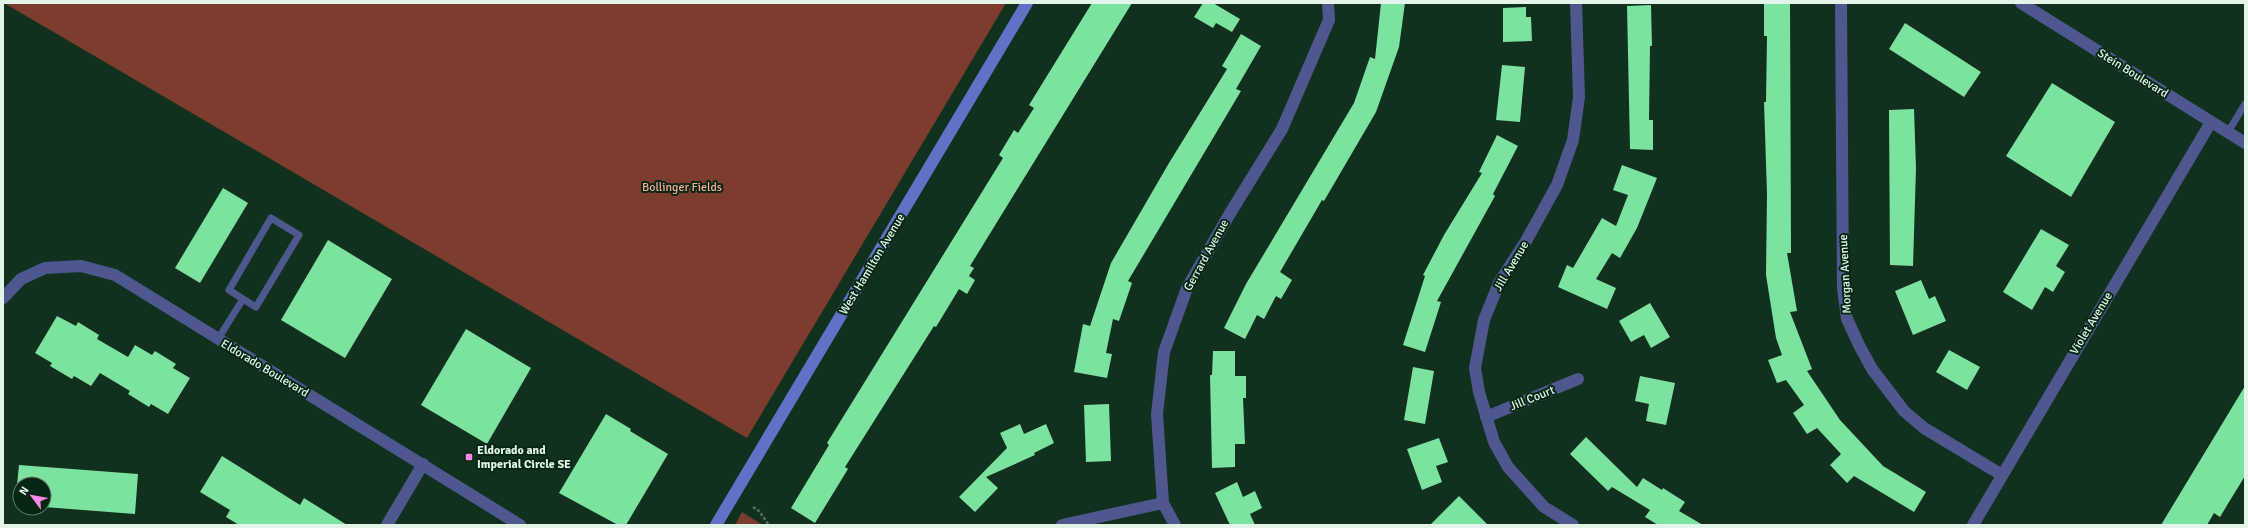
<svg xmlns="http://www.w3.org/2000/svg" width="2248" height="528" font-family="Signika,sans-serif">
  <rect width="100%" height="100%" fill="#11311e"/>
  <g fill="#7c3d2f">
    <polygon points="4,3 1006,3 747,438"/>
    <polygon points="742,512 763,525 735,525"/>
  </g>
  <g fill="#7ce2a0">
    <polygon points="1092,3 1132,3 970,266 974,268 969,276 975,280 967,294 959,289 936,327 934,326 845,467 848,469 815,523 791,508 829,445 827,443 1003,158 999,155 1014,130 1018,133 1034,108 1029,105"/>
    <polygon points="1203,3 1213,3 1240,19 1232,32 1216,23 1213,28 1194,17"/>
    <polygon points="1381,3 1405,3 1399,47 1376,112 1324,201 1322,200 1280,272 1292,280 1281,299 1276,296 1264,319 1257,315 1245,339 1224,328 1246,284 1354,103 1370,57 1375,59"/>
    <polygon points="1764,3 1790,3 1791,253 1787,253 1797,311 1790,312 1812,369 1807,371 1840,420 1883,466 1926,492 1914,512 1854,476 1847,483 1830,465 1841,454 1817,428 1807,434 1793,413 1804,405 1786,380 1777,383 1768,360 1782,355 1776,338 1766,275 1767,194 1764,102 1766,102 1767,36 1764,36"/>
    <polygon points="1651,5 1652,46 1650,46 1649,120 1653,120 1653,150 1630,149 1627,6"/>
    <polygon points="1526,7 1526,17 1531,17 1532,41 1503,42 1503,8"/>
    <polygon points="1905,23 1981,72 1964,97 1889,49"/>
    <polygon points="1241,34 1261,46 1236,89 1241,91 1128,281 1132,283 1119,321 1113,319 1106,353 1112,354 1107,378 1074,372 1083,324 1090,326 1111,263 1169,163 1227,69 1222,66"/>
    <polygon points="1502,65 1525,67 1520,122 1496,120"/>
    <polygon points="2052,83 2115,122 2071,197 2006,156"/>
    <polygon points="1914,109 1916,168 1913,266 1890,265 1889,110"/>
    <polygon points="1497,135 1518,146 1493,194 1495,196 1437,301 1441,302 1425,352 1403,345 1425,276 1423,275 1444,235 1482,173 1479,172"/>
    <polygon points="1622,165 1657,178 1637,228 1620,258 1612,253 1596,279 1616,288 1607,309 1558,287 1567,265 1573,268 1602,218 1616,226 1628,195 1613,190"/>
    <polygon points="223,188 248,203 200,283 175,268"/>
    <polygon points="2041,229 2069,245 2056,266 2065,272 2053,292 2045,287 2032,310 2003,292"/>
    <polygon points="328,240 392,279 345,358 281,320"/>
    <polygon points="1921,280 1929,299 1935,296 1946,321 1913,335 1895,291"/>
    <polygon points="1650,303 1670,337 1651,348 1644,335 1631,342 1619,321"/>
    <polygon points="57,316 76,326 78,322 99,335 97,339 128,357 135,345 152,355 155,351 176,364 173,368 190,378 168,414 151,404 149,407 128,394 130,391 100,373 91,386 74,376 72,379 50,366 52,363 35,353"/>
    <polygon points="466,329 531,368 487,444 421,405"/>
    <polygon points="1949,350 1980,367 1967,390 1936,372"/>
    <polygon points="1213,351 1235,351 1235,376 1246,376 1246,398 1243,398 1245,444 1235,444 1235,467 1212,468 1210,375 1212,375"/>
    <polygon points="1413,367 1434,371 1425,424 1404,420"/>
    <polygon points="1640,376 1675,383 1666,425 1646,421 1649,404 1635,401"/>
    <polygon points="2245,386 2245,476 2229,502 2220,517 2214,513 2207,525 2161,525"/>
    <polygon points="1109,404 1111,461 1086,462 1084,405"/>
    <polygon points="606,414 631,429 630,431 668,454 626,525 618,525 559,493"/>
    <polygon points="1020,424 1024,434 1046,424 1054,443 1034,453 1035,455 986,477 998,488 975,512 959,497 1007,448 1000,433"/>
    <polygon points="1586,437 1637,487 1643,478 1662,490 1663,488 1685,502 1679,511 1703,525 1658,525 1645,517 1650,510 1612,487 1608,491 1570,454"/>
    <polygon points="1439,438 1448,462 1436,466 1442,482 1422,490 1407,449"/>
    <polygon points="222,456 300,505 304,498 347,525 239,525 226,517 230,510 200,492"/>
    <polygon points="19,465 138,474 135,514 44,507 44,484 20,484 20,505 15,505"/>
    <polygon points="1237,482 1243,497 1255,491 1262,508 1250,514 1255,525 1230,525 1215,493"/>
    <polygon points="1459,496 1488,525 1430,525"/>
  </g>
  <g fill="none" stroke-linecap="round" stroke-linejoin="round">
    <polyline stroke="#536f5e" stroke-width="2.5" stroke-dasharray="3 2" stroke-linecap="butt" points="753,507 759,511 769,525"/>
    <g stroke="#4e588e" stroke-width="7">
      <polyline points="2228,132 2245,104"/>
      <polyline points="218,339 243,299 256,307 299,235 271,218 229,290 243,299"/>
    </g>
    <g stroke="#4e588e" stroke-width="12">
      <polyline points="1841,3 1843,288 1847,319 1859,345 1872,369 1904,411 1924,428 2002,475"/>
      <polyline points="2021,3 2245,143"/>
      <polyline points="3,298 21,279 45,268 81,266 115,275 520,525"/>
      <polyline points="1486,417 1578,379"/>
      <polyline points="387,525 423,464"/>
      <polyline points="1062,525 1163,503"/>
      <polyline points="1175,525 1163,503 1157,414 1164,352 1187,288 1229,215 1282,129 1329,20 1328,3"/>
      <polyline points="1573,525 1544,507 1508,467 1494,442 1479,392 1475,368 1484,320 1499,283 1526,241 1557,185 1573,140 1579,97 1576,3"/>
      <polyline points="1973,525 2211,122"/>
    </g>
    <polyline stroke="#6271c6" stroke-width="12" points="716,525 1027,3"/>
  </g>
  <rect fill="#fb87e6" stroke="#062714" stroke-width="1.5" x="465" y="453" width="8" height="8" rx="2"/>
  <g text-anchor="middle" stroke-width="4" stroke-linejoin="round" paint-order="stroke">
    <g font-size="12" fill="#e3f5e8" stroke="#062714">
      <text transform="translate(2133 73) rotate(32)" y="4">Stein Boulevard</text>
      <text transform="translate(1206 255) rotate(-61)" y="4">Gerrard Avenue</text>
      <text transform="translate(872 264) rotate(-59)" y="4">West Hamilton Avenue</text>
      <text transform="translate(1511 266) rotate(-59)" y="4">Jill Avenue</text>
      <text transform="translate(1845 274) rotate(-93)" y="4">Morgan Avenue</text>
      <text transform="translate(2091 323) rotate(-59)" y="4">Violet Avenue</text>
      <text transform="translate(265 368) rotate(31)" y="4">Eldorado Boulevard</text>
      <text transform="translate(1532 398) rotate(-22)" y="4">Jill Court</text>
    </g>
    <g font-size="12" fill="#faab98" stroke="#062714">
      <text x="682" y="191">Bollinger Fields</text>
    </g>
    <g font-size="12" font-weight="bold" fill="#e3f5e8" stroke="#062714" text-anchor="start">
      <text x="477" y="454">Eldorado and<tspan x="477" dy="14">Imperial Circle SE</tspan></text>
    </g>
  </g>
  <rect width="2248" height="528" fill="none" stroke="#e3f5e8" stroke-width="8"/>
  <g transform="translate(32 496) rotate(302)"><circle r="19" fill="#062714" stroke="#5e7969"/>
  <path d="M0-3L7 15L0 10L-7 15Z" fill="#fb87e6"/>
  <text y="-6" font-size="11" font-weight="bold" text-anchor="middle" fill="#e3f5e8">N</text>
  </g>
</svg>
